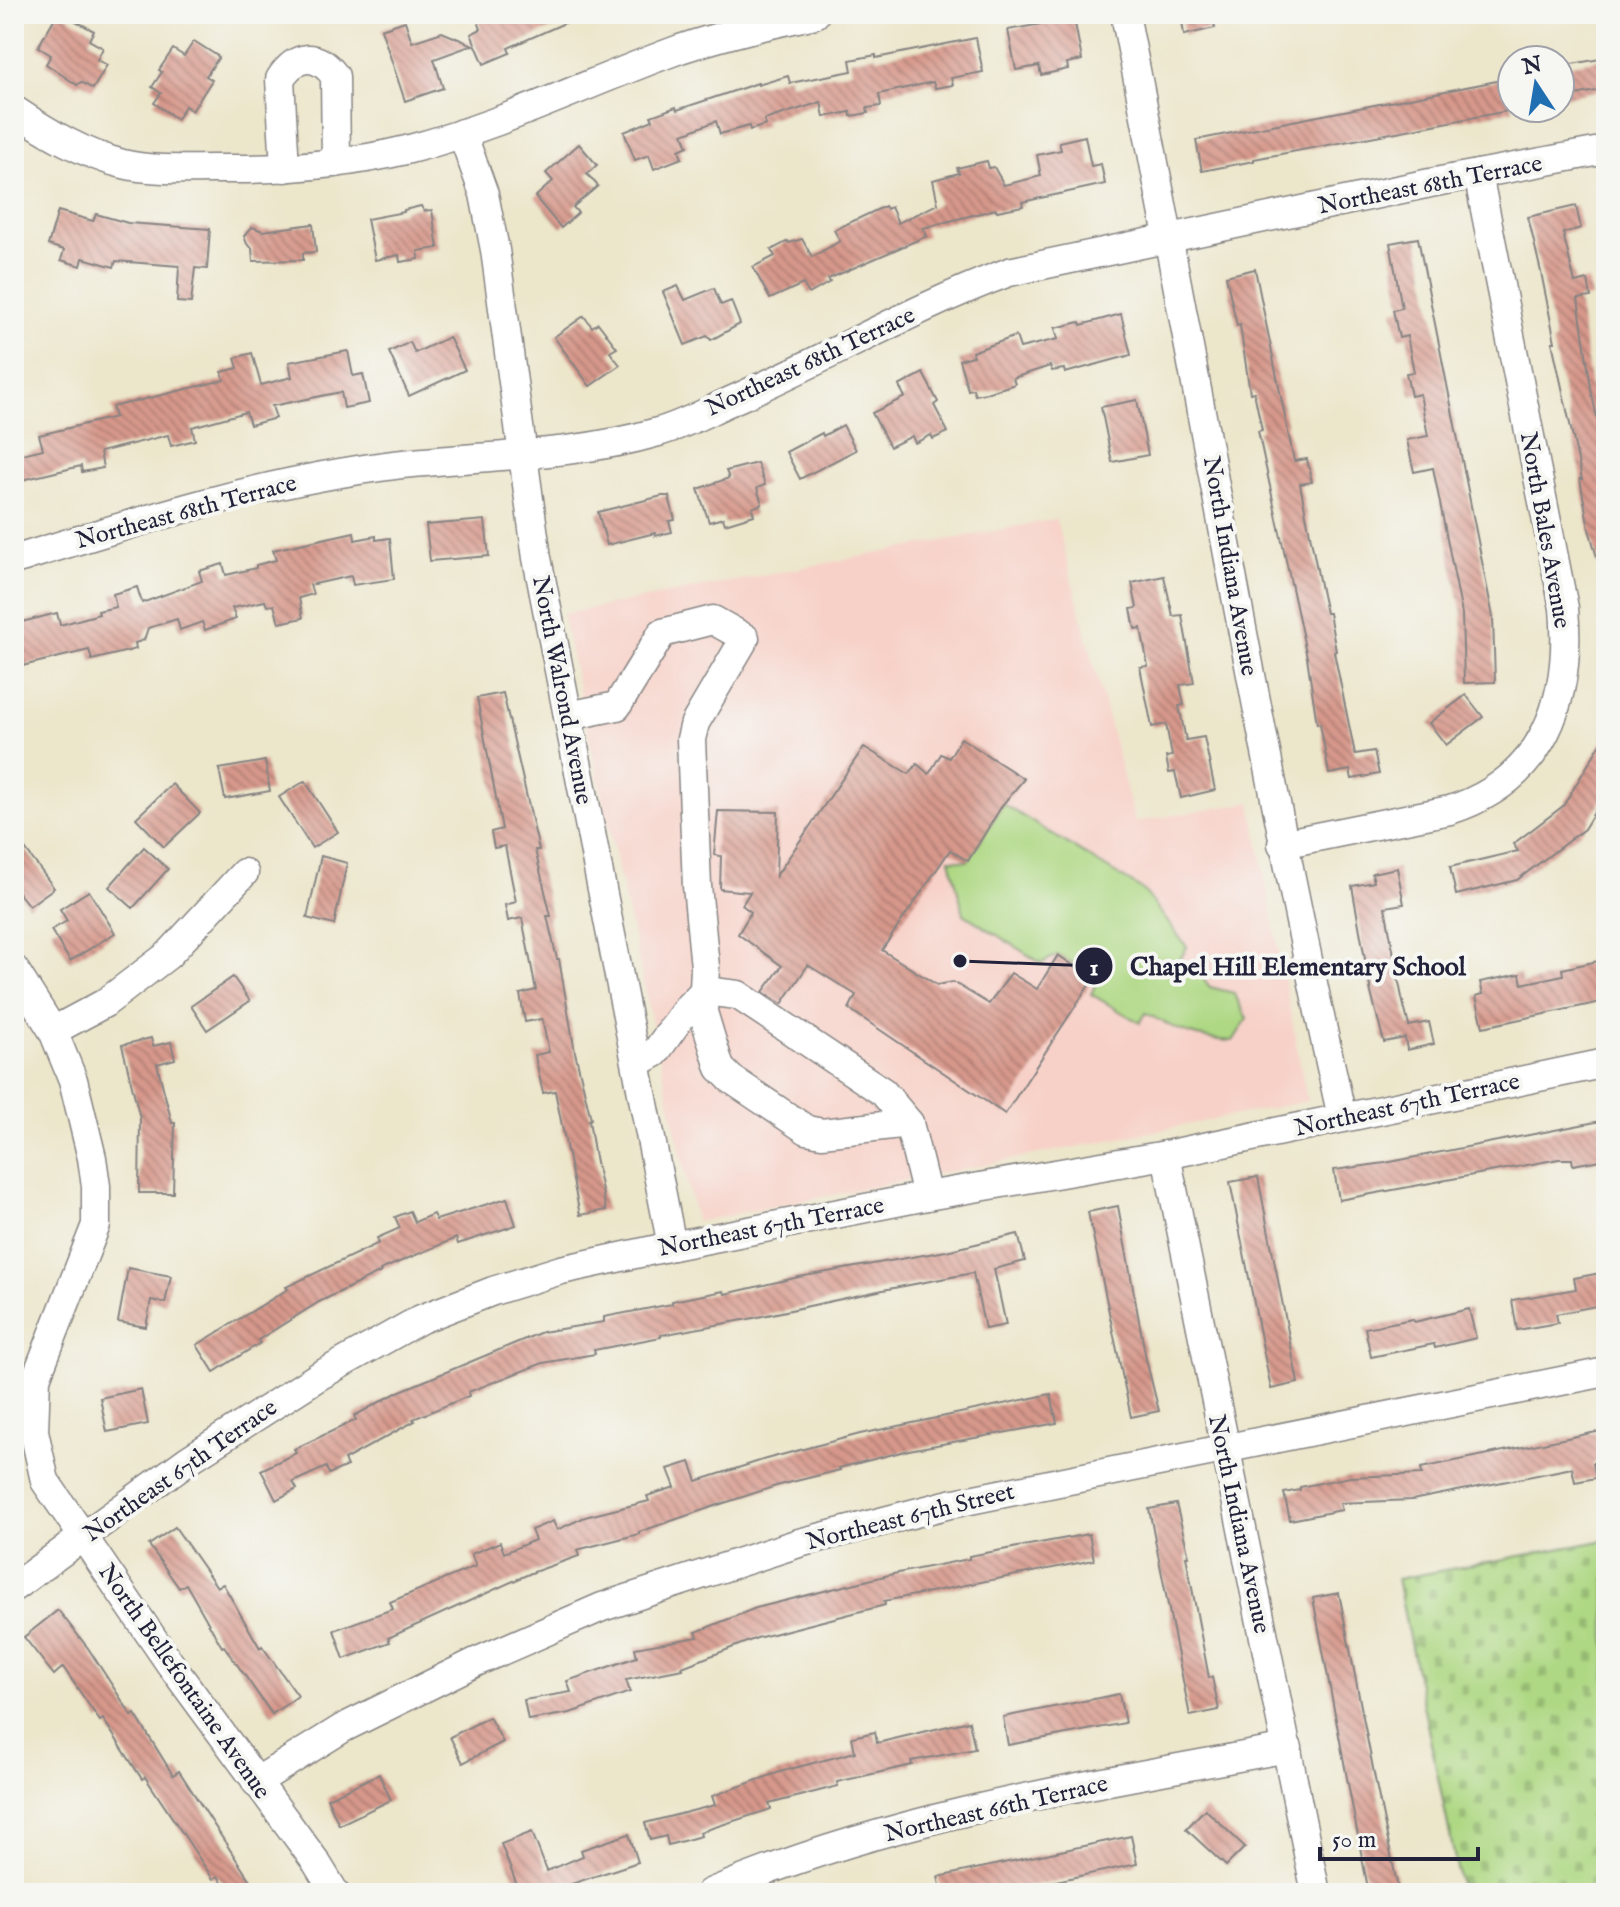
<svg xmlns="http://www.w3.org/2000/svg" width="1620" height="1907" font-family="'IM FELL English',serif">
  <defs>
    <pattern id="cemetery-stones" width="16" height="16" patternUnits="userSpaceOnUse" patternTransform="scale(2)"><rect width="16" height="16" fill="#aed883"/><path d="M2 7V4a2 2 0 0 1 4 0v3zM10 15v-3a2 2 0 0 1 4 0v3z" fill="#95b972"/></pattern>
    <pattern id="building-back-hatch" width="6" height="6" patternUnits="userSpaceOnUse" patternTransform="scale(2)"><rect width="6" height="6" fill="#d7988b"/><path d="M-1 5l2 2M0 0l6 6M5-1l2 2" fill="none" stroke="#ae7c73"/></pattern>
  </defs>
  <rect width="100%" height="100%" fill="#f6f6f2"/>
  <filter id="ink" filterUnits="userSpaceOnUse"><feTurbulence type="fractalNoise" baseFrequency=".0125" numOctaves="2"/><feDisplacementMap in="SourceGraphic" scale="16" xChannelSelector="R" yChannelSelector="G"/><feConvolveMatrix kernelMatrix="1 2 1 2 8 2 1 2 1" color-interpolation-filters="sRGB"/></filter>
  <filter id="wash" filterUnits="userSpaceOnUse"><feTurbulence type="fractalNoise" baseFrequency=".006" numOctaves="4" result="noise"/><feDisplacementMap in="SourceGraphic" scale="32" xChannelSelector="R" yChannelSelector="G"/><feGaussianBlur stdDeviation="1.8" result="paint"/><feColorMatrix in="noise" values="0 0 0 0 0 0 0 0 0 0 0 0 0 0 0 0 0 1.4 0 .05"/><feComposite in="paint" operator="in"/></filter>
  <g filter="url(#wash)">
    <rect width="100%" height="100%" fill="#ece6cb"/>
    <polygon fill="#f7d1c8" points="1056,519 1135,822 1251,802 1307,1101 696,1222 562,614"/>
    <polygon fill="url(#cemetery-stones)" stroke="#687d5f" stroke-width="2" points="1606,1540 1606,1893 1462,1893 1397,1579"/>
    <path fill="#aed883" stroke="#687d5f" stroke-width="2" d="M1003 804 1144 891 1187 947 1172 974 1197 970 1210 987 1234 993 1247 1019 1233 1041C1198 1040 1176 1030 1146 1013L1140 1023 1091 994 1099 978 1058 955 1041 963 964 914 950 859 968 861Z"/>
    <g id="blocks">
      <g fill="url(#building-back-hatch)">
        <polygon points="57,14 63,14 94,31 89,40 103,48 97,60 107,65 93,89 81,82 77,85 46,64 51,55 38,47"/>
        <polygon points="489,14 585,14 508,48 510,53 484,64 471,34 481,29 477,19"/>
        <polygon points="1181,14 1212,14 1215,28 1184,35"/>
        <polygon points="1074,18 1082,60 1067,63 1068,69 1041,75 1039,66 1016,70 1008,30"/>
        <polygon points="405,21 412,42 442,32 473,45 434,59 443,88 405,101 381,29"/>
        <polygon points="976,38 983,72 951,78 953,85 935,88 933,82 879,94 881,106 867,108 868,113 851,116 850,112 824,117 821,102 764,120 766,125 750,130 749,126 720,134 716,121 683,134 688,146 679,150 682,158 654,169 649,155 635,160 624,132 653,120 651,116 676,107 677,110 758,83 758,85 788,76 790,83 852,71 850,60 876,55 876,58"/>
        <polygon points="194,41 219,57 206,76 212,80 192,111 185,106 177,119 154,103 161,93 152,87 162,72 159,70 173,49 184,56"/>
        <polygon points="1606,58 1606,89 1560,98 1560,66"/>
        <polygon points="1507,79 1513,110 1254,159 1254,161 1202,171 1196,140"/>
        <polygon points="1085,136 1091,166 1101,164 1105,184 1022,202 1023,206 997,211 996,209 923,228 927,236 828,279 830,282 809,294 803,284 770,299 753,267 775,256 771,250 788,241 789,243 802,239 812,257 840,241 834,230 885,206 887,209 891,207 898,223 938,204 933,180 959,173 957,168 987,161 989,168 994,167 1004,185 1041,176 1037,155 1061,150 1059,142"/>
        <polygon points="579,144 597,165 587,174 598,186 573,207 578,213 561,228 535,197 553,181 546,173"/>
        <polygon points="421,206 424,211 432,210 438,248 418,251 419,259 400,262 399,255 375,260 367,219 404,212 404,210"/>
        <polygon points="1576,206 1581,228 1563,233 1575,283 1588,280 1591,297 1578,299 1592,395 1606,457 1606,564 1599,565 1589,529 1580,479 1582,479 1552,342 1555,342 1541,272 1528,217"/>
        <polygon points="58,211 93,221 96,214 128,223 210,229 207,269 195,268 191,303 177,302 179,266 116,261 114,267 83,258 81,266 61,260 64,250 48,245"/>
        <polygon points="313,224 316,252 303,253 303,260 253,261 252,248 247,244 244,236 252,227 263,231"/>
        <polygon points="1418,238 1493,617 1495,682 1464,683 1462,614 1433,468 1414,472 1407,440 1428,436 1420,394 1411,396 1406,373 1414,372 1407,336 1399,338 1393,310 1402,308 1390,243"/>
        <polygon points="1255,269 1294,461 1307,459 1312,482 1300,484 1322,595 1326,613 1329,613 1336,651 1334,652 1355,754 1374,751 1379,774 1352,779 1350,770 1329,774 1320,723 1317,724 1307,657 1258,431 1262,430 1254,392 1250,393 1240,325 1237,326 1226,276"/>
        <polygon points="678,286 685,300 714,288 721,305 731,301 740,324 711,340 707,336 685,345 663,292"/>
        <polygon points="1121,314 1131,355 1065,373 1064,369 1052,371 1050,366 1013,378 1015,384 986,393 975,395 973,389 968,390 959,360 973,356 972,352 1016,336 1020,348 1058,339 1055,328 1080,322 1081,325"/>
        <polygon points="584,316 592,327 598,323 617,348 610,352 620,365 590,386 554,337"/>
        <polygon points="449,337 465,370 409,396 389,352 410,342 415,353"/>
        <polygon points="348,351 353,376 363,374 369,403 344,408 341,392 272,406 276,418 250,425 246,412 192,427 195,440 171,446 168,435 100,452 103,468 82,472 81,466 14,482 14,456 43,449 39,435 115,417 112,407 224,380 222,372 238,368 235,358 252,353 261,385 292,377 289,362"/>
        <polygon points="923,373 938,402 934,405 948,432 933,439 931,435 915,443 912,436 890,447 872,413 905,397 899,386"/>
        <polygon points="1137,400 1148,455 1112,462 1101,407"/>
        <polygon points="843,425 856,450 800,479 786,452 822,433 823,436"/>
        <polygon points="757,463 765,485 757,488 762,504 752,508 754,515 725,524 723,518 709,522 698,489 729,478 726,471"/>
        <polygon points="662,496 669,496 675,520 669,521 672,532 655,536 655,533 607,545 598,512"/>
        <polygon points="485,520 489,556 430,561 426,525"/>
        <polygon points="354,532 355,540 376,536 376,540 390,538 394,579 353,585 351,576 310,585 313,594 299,598 303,618 279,623 274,605 267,606 265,601 232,608 236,619 205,630 202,622 180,630 177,619 148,628 144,640 135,643 136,649 92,660 89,650 14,668 14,624 57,613 60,625 99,614 98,611 116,607 113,594 137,587 142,603 202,581 199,571 223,564 226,575 256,568 256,565 276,560 273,550"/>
        <polygon points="1164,576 1173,616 1182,615 1194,683 1180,685 1184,705 1179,706 1186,740 1204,737 1215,790 1181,798 1175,772 1169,773 1166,757 1172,756 1166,724 1152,727 1140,667 1148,666 1141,628 1135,629 1131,609 1137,608 1132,583"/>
        <polygon points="503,693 539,850 535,850 551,916 547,916 557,959 559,959 575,1052 591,1119 589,1120 594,1152 606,1210 580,1215 555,1091 543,1093 536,1061 535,1055 549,1052 542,1019 525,1022 520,994 536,990 522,918 508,921 505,905 516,902 505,846 494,848 491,832 502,829 477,698"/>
        <polygon points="1466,695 1483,717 1446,745 1429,723"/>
        <polygon points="1606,735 1606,793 1584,829 1517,880 1456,895 1450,867 1518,851 1513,844 1563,806"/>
        <polygon points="961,738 1024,779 1003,804 968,861 950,850 882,950 937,985 953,982 989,1004 1011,973 1037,989 1058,955 1093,979 1005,1114 849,1009 856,995 808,965 782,1004 763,992 782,966 738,934 751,912 742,905 750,892 720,889 721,856 714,855 718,811 778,812 776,876 864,747 909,774 917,764 929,774 941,754 949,758"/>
        <polygon points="265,761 270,791 225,799 219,769"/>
        <polygon points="305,781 338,832 312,848 279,797"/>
        <polygon points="172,784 200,813 164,847 136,818"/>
        <polygon points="14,834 54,888 29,906 14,887"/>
        <polygon points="144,847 168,869 133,908 109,887"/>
        <polygon points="321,856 347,863 334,925 307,918"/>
        <polygon points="1397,868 1404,904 1385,907 1402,998 1409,1026 1429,1022 1434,1044 1407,1050 1405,1038 1384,1042 1371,993 1352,886 1374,882 1372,873"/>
        <polygon points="89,891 115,933 70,961 51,930 67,921 60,909"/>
        <polygon points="1598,961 1606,1001 1483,1027 1476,996 1483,994 1480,982 1520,974 1522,984 1563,975 1562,969"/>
        <polygon points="233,977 250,1001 207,1030 191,1006"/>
        <polygon points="151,1038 153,1046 171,1042 175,1059 157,1064 172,1123 175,1123 173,1193 139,1193 140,1118 122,1045"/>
        <polygon points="1606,1120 1606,1159 1573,1165 1572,1159 1559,1159 1339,1200 1334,1170 1385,1163"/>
        <polygon points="1258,1177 1298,1383 1271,1389 1230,1182"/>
        <polygon points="507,1198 516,1225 458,1244 456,1238 380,1270 381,1272 319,1302 258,1340 260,1343 214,1372 197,1345 288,1289 286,1287 379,1243 377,1238 400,1228 395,1217 410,1211 415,1222 433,1214 436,1220"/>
        <polygon points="1118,1206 1146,1359 1159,1411 1131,1417 1088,1212"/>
        <polygon points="1018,1234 1025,1261 994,1269 1006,1325 985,1329 973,1273 883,1290 749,1319 661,1335 661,1337 594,1350 595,1354 543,1363 468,1392 469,1396 413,1419 415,1421 344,1460 347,1466 329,1474 326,1467 293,1482 297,1489 276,1500 261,1470 296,1453 294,1449 356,1420 354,1416 398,1392 542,1332 604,1322 604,1317 672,1304 672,1301 724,1291 725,1294 799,1277 946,1251"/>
        <polygon points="128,1268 171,1276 165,1303 151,1300 146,1327 118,1322"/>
        <polygon points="1606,1272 1606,1304 1556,1314 1558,1323 1517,1330 1512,1300 1576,1289 1574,1278"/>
        <polygon points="1469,1309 1476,1338 1435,1348 1434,1344 1371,1357 1365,1328 1413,1319 1414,1322"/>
        <polygon points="141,1389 148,1424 107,1432 100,1398"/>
        <polygon points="1051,1394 1057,1423 909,1450 839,1468 840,1470 776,1486 712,1507 639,1532 639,1534 577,1550 579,1556 531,1573 388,1638 390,1642 344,1659 334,1630 393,1609 390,1602 476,1566 471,1554 500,1542 504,1553 535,1540 531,1530 553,1521 557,1530 585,1517 649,1501 647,1496 675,1487 668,1469 690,1462 697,1481 766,1459 860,1434"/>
        <polygon points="1606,1430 1606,1460 1593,1463 1596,1478 1575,1482 1572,1468 1412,1500 1340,1503 1342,1510 1290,1520 1284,1493 1300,1490 1300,1487 1350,1477 1422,1474 1421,1468"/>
        <polygon points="1176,1504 1189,1556 1186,1556 1209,1678 1212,1677 1219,1710 1190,1716 1149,1509"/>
        <polygon points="175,1527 217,1587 223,1584 260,1648 262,1646 298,1696 272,1714 224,1646 222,1647 186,1584 179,1588 149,1545"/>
        <polygon points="1089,1534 1094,1560 884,1601 885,1605 757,1638 682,1667 683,1669 626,1680 630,1692 570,1713 528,1720 524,1700 571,1692 567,1681 637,1657 635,1648 698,1637 696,1632 756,1608 824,1591 893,1574 969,1559 969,1556"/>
        <polygon points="1339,1593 1377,1789 1399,1893 1369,1893 1364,1868 1313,1598"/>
        <polygon points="58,1610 88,1648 132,1716 135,1714 173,1775 179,1771 258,1893 228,1893 218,1876 213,1879 145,1777 142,1779 103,1719 100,1721 63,1667 54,1675 24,1637"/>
        <polygon points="1119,1694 1125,1723 1008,1745 1003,1717"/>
        <polygon points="489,1717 503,1742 463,1763 450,1737"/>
        <polygon points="969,1721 975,1749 911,1761 912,1765 837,1782 838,1786 769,1804 771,1809 700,1832 701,1836 668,1845 666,1836 650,1840 645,1823 715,1805 712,1796 783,1771 855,1752 852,1737 875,1732 877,1743"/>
        <polygon points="379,1774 391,1800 339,1825 327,1798"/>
        <polygon points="1205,1809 1245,1847 1226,1866 1186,1829"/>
        <polygon points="532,1832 547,1871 583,1856 581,1850 629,1834 638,1862 571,1884 575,1893 520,1893 501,1844"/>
        <polygon points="1131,1836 1137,1864 999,1893 942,1893 938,1877"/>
      </g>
    </g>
  </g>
  <g filter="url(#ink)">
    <use href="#blocks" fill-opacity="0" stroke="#878483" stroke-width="2"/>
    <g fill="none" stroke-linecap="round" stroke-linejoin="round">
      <g stroke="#878483" stroke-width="31">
        <g id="minor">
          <path d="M1125 14C1198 381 1260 751 1342 1117"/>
          <path d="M14 110C47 132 83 154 123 164 151 171 184 169 213 169 278 170 344 165 406 150 501 126 589 82 680 49 725 34 770 24 815 14"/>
          <polyline points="462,133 484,194 495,250 537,558 672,1246"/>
          <path d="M285 168 280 79C296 54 317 52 335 76L336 163"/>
          <path d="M14 560C139 521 264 481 394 465 483 455 572 457 658 432 684 425 710 410 735 399 828 358 915 307 1009 272L1430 183 1606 150"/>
          <polyline points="568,716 617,706 662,633 713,620 745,638 695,723 691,739 697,886 705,967 703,1012 720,1068 731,1079 807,1130 822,1133 909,1123"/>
          <path d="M1282 844 1450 810C1544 780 1572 700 1564 608L1478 174"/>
          <polyline points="14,969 53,1031 73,1080 92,1158 96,1186 96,1225 36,1378 34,1431 45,1481 171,1665 316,1862 335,1893"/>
          <polyline points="53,1031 105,1003 168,955 244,873"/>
          <polyline points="637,1063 655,1053 688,1007 704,991 738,995 883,1092 909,1123 927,1196"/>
          <path d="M1166 1155C1214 1402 1268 1647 1316 1893"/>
          <polyline points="14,1587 188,1460 319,1376 421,1319 493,1291 561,1270 672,1246 927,1196 1166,1155 1606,1063"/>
          <polyline points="256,1782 343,1728 476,1662 602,1607 799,1543 950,1504 1606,1372"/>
          <path d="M710 1893C893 1815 1093 1784 1288 1748"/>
        </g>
      </g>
      <use href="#minor" stroke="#fff" stroke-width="28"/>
    </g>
  </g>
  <g text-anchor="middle" stroke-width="8" stroke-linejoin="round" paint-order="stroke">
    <g font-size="24" fill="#22223b" stroke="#f6f6f2">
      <text transform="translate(1430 184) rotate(-11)" y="8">Northeast 68th Terrace</text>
      <text transform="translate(810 361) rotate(-25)" y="8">Northeast 68th Terrace</text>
      <text transform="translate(186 511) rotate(-15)" y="8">Northeast 68th Terrace</text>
      <text transform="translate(1546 530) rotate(80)" y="8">North Bales Avenue</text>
      <text transform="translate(1231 566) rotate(80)" y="8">North Indiana Avenue</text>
      <text transform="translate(563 690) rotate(79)" y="8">North Walrond Avenue</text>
      <text transform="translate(1407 1104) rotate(-12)" y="8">Northeast 67th Terrace</text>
      <text transform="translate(771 1226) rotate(-11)" y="8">Northeast 67th Terrace</text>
      <text transform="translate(180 1470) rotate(-35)" y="8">Northeast 67th Terrace</text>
      <text transform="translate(910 1516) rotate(-14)" y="8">Northeast 67th Street</text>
      <text transform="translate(1240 1524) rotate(78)" y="8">North Indiana Avenue</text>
      <text transform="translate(185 1681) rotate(55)" y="8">North Bellefontaine Avenue</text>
      <text transform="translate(996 1808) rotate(-13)" y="8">Northeast 66th Terrace</text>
    </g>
  </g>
  <path fill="none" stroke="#22223b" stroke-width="3" d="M960 961L1094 966"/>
  <g fill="#22223b" stroke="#f6f6f2" stroke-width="3">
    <circle cx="960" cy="961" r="8"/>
    <circle cx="1094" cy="966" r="20"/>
  </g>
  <g font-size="24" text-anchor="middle" font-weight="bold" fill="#fff">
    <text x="1094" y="975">1</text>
  </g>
  <g font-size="26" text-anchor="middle" font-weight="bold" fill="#22223b" stroke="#f6f6f2" stroke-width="8" stroke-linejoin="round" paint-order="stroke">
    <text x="1298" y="975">Chapel Hill Elementary School</text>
  </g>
  <rect width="1620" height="1907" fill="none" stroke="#f6f6f2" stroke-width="48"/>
  <g transform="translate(1536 84) rotate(348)"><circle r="38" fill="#f6f6f2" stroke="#a1a1a9" stroke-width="2"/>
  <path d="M0-6L14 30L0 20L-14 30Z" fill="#1f6fb2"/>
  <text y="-12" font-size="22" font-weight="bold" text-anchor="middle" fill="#22223b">N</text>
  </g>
  <path d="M1320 1847v12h158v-12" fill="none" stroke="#22223b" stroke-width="4"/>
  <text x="1332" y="1847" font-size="24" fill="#22223b" stroke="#f6f6f2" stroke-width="6" paint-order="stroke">50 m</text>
</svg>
